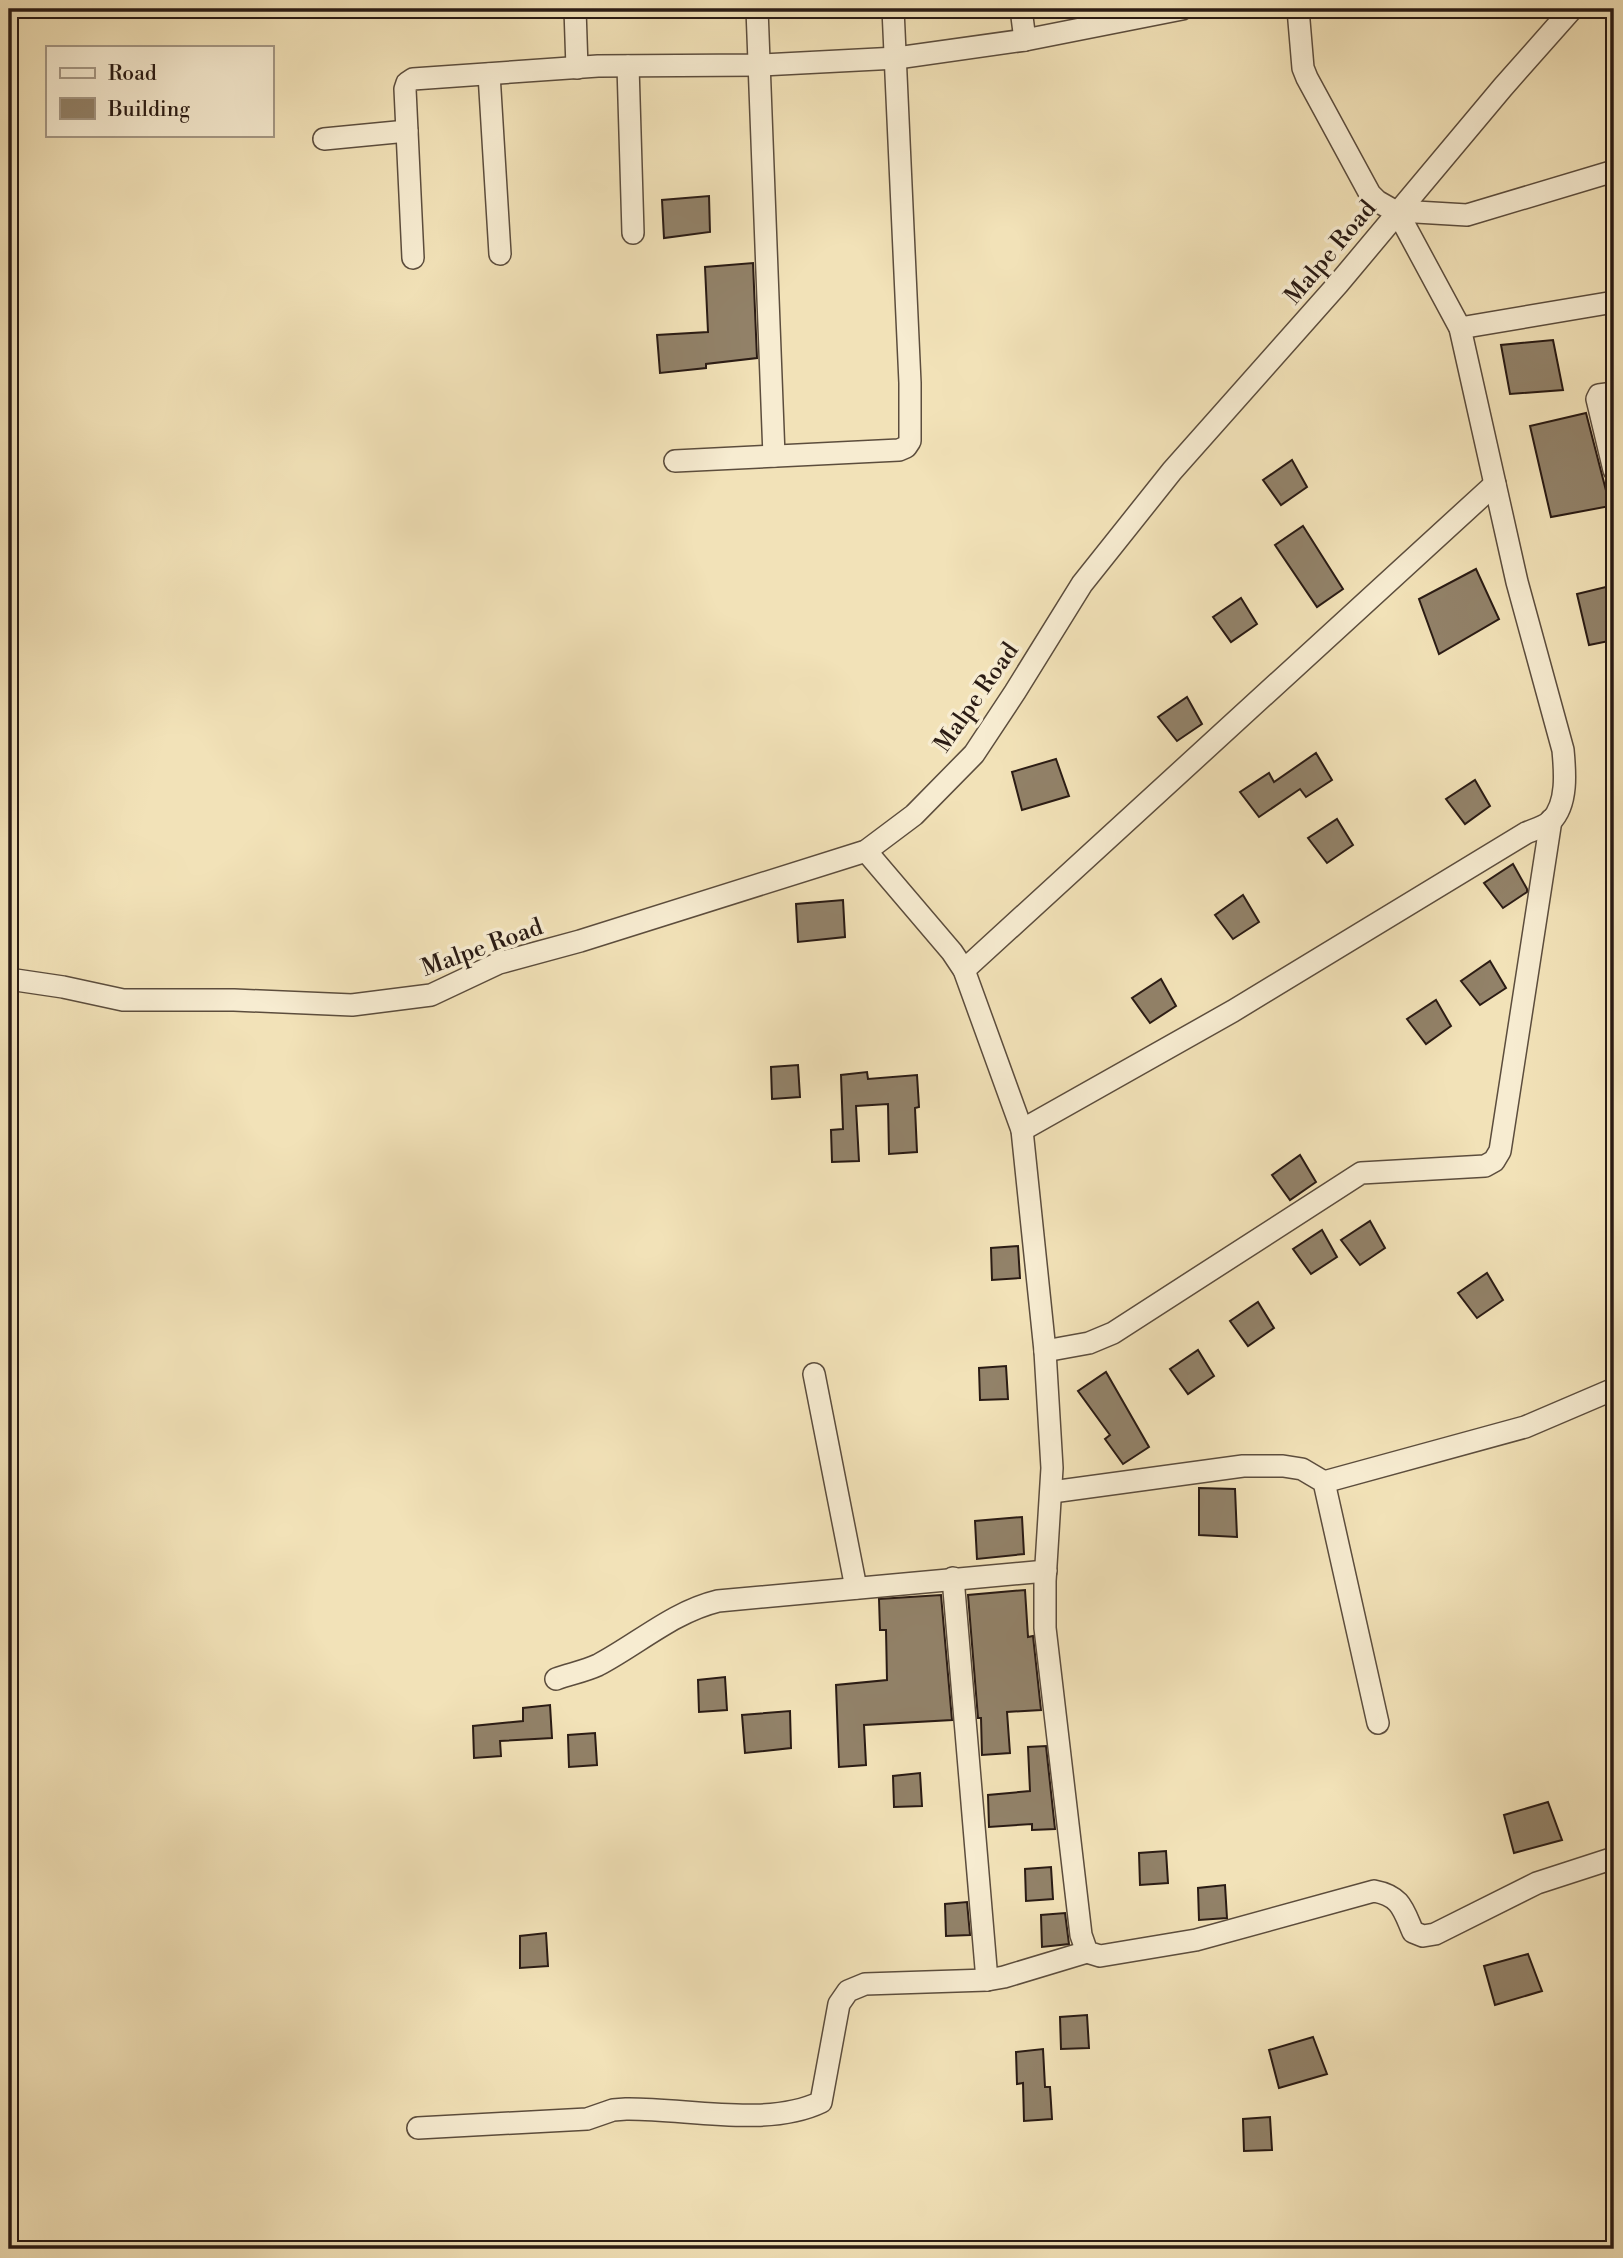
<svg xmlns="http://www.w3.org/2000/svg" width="1623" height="2258" font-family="'Libre Bodoni',serif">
  <rect width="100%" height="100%" fill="#f2e2b8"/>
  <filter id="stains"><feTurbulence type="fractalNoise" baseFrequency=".00286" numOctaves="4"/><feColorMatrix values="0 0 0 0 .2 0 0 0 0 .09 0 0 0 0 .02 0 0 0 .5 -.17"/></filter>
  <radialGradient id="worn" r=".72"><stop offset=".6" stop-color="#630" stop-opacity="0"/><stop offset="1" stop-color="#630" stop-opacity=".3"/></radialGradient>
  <g fill="#928269" stroke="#2a1b14" stroke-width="2">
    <polygon points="709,196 710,232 664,238 662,200"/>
    <polygon points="753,263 757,358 706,364 706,368 660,373 657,335 708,332 705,267"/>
    <polygon points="1553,340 1563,390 1510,394 1501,345"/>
    <polygon points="1586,413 1610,506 1551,517 1530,426"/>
    <polygon points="1292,460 1307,487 1281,505 1263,480"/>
    <polygon points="1303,526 1343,589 1317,607 1275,545"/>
    <polygon points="1476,569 1499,619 1439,654 1419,599"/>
    <polygon points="1614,585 1614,640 1589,645 1577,594"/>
    <polygon points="1241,598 1257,624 1231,642 1213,617"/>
    <polygon points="1187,697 1202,724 1177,741 1158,717"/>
    <polygon points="1316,753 1332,780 1306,797 1300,789 1259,817 1240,792 1269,773 1274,782"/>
    <polygon points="1056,759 1069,796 1022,810 1012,772"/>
    <polygon points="1475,780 1490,806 1465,824 1446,799"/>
    <polygon points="1337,819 1353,845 1327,863 1308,838"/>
    <polygon points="1513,864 1527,889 1527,892 1503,908 1484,883"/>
    <polygon points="1243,895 1259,922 1233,939 1215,915"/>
    <polygon points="843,900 845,937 798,942 796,904"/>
    <polygon points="1490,961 1506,988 1480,1005 1461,981"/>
    <polygon points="1161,979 1176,1006 1150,1023 1132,998"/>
    <polygon points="1436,1000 1451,1026 1426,1044 1407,1019"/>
    <polygon points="798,1065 800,1097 772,1099 771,1067"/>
    <polygon points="867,1072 868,1079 917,1075 919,1107 915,1108 917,1152 889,1154 888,1104 856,1106 859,1161 832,1162 831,1130 843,1129 841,1075"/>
    <polygon points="1300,1155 1316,1182 1290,1200 1272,1175"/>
    <polygon points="1370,1221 1385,1248 1360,1265 1341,1240"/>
    <polygon points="1322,1230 1337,1257 1311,1274 1293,1249"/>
    <polygon points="1018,1246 1020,1278 992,1280 991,1248"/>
    <polygon points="1487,1273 1503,1300 1477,1318 1458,1293"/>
    <polygon points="1258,1302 1274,1328 1248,1346 1230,1321"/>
    <polygon points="1198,1350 1214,1376 1188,1394 1170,1369"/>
    <polygon points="1006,1366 1008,1399 980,1400 979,1368"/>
    <polygon points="1106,1372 1149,1447 1123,1464 1105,1439 1110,1435 1078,1391"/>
    <polygon points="1199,1488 1235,1489 1237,1537 1199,1535"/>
    <polygon points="1022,1517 1024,1554 977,1559 975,1521"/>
    <polygon points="1025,1590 1028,1637 1033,1636 1041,1710 1007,1712 1010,1753 982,1755 981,1718 978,1718 968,1595"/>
    <polygon points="941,1595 952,1720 864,1725 866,1765 839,1767 836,1685 887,1680 886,1630 880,1630 879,1599"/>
    <polygon points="725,1677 727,1710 699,1712 698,1680"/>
    <polygon points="550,1705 552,1738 500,1741 501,1756 474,1758 473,1726 523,1721 523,1708"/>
    <polygon points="790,1711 791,1748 745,1753 742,1715"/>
    <polygon points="595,1733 597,1765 569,1767 568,1735"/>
    <polygon points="1046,1746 1055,1829 1032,1830 1032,1824 989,1827 988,1795 1030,1791 1028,1747"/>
    <polygon points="920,1773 922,1806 894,1807 893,1776"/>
    <polygon points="1548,1802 1562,1840 1514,1853 1504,1815"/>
    <polygon points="1166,1851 1168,1883 1140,1885 1139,1853"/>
    <polygon points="1051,1867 1053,1899 1026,1901 1025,1869"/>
    <polygon points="1225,1885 1227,1918 1199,1920 1198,1888"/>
    <polygon points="967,1902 970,1935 946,1936 945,1904"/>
    <polygon points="1065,1913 1069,1944 1042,1947 1041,1915"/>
    <polygon points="546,1933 548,1966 520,1968 520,1936"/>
    <polygon points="1528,1954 1542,1991 1495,2005 1484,1966"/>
    <polygon points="1087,2015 1089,2048 1061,2049 1060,2017"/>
    <polygon points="1313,2037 1327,2074 1279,2088 1269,2050"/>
    <polygon points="1043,2049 1045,2087 1050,2087 1052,2119 1024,2121 1023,2083 1017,2084 1016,2052"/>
    <polygon points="1270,2117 1272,2150 1244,2151 1243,2119"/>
  </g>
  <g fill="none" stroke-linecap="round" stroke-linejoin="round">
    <g stroke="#5c4d3d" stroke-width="24">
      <g id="minor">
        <polyline points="575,9 577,68"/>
        <polyline points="757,9 774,456"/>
        <polyline points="1021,9 1025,40"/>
        <polyline points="628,66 633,233"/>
        <polyline points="489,74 500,254"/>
        <polyline points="324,139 407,131"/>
        <polyline points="1399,211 1467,215 1614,171"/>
        <polyline points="413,258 405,89 407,83 413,79 598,66 760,65 897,58 1025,40 1182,9"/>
        <polyline points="1460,328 1614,302"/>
        <polyline points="1614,393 1599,395 1597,399 1614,470"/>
        <polyline points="675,461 899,450 906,447 910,441 910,383 893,9"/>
        <path d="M866 851 952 952 964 970 1022 1130 1045 1351 1052 1468 1045 1581V1628L1081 1935 1087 1952 1100 1956 1196 1940 1374 1891C1401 1896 1403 1909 1413 1932L1423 1936 1435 1934 1537 1883 1614 1858"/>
        <polyline points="964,970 1495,484"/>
        <polyline points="9,979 63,987 123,1000 234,1000 352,1005 431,995 499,963 580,941 866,851 914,815 974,754 1015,692 1082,584 1172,471 1338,284 1503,87 1572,9"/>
        <path d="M1022 1130 1233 1011 1526 833C1533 830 1546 826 1551 821 1568 804 1565 771 1563 750L1517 582 1460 328 1398 213 1377 201 1370 194 1307 78 1303 68 1298 9"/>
        <polyline points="1045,1351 1089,1343 1113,1333 1361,1173 1485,1166 1494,1161 1500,1151 1551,820"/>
        <polyline points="814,1374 856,1588"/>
        <polyline points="1324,1482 1525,1427 1614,1389"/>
        <polyline points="1052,1492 1243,1466 1283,1466 1302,1469 1324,1482 1378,1723"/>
        <polyline points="953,1578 987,1980"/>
        <path d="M556 1679C570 1674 585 1671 598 1665 638 1644 673 1612 718 1601L1046 1571"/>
        <path d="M418 2128 587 2119 613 2110 626 2109C685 2108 767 2128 821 2102L839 2004 848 1991 865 1984 987 1980 1004 1977 1087 1952"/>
      </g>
    </g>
    <use href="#minor" stroke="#f7ecd1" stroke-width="21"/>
  </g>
  <g text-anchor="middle" stroke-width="7" stroke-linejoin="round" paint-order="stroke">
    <g font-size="24" fill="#2a1b14" stroke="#f7ecd1">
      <text transform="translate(1330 252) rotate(-50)" y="8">Malpe Road</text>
      <text transform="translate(976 697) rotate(-55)" y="8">Malpe Road</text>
      <text transform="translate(482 947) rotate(-20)" y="8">Malpe Road</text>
    </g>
  </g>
  <rect width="1623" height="2258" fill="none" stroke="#f2e2b8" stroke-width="35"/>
  <rect x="10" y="10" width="1602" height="2237" fill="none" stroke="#2a1b14" stroke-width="3.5"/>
  <rect x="18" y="18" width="1588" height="2223" fill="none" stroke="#2a1b14" stroke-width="2"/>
  <rect x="46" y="46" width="228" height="91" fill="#f7ecd1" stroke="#a59885" stroke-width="2"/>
  <rect x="60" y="68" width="35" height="10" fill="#f7ecd1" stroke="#a59885" stroke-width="2"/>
  <text x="108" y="80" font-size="21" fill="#2a1b14">Road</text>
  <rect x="60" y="98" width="35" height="21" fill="#928269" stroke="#a59885" stroke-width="2"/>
  <text x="108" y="116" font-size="21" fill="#2a1b14">Building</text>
  <rect width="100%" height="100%" filter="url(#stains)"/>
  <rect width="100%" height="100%" fill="url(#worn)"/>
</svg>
